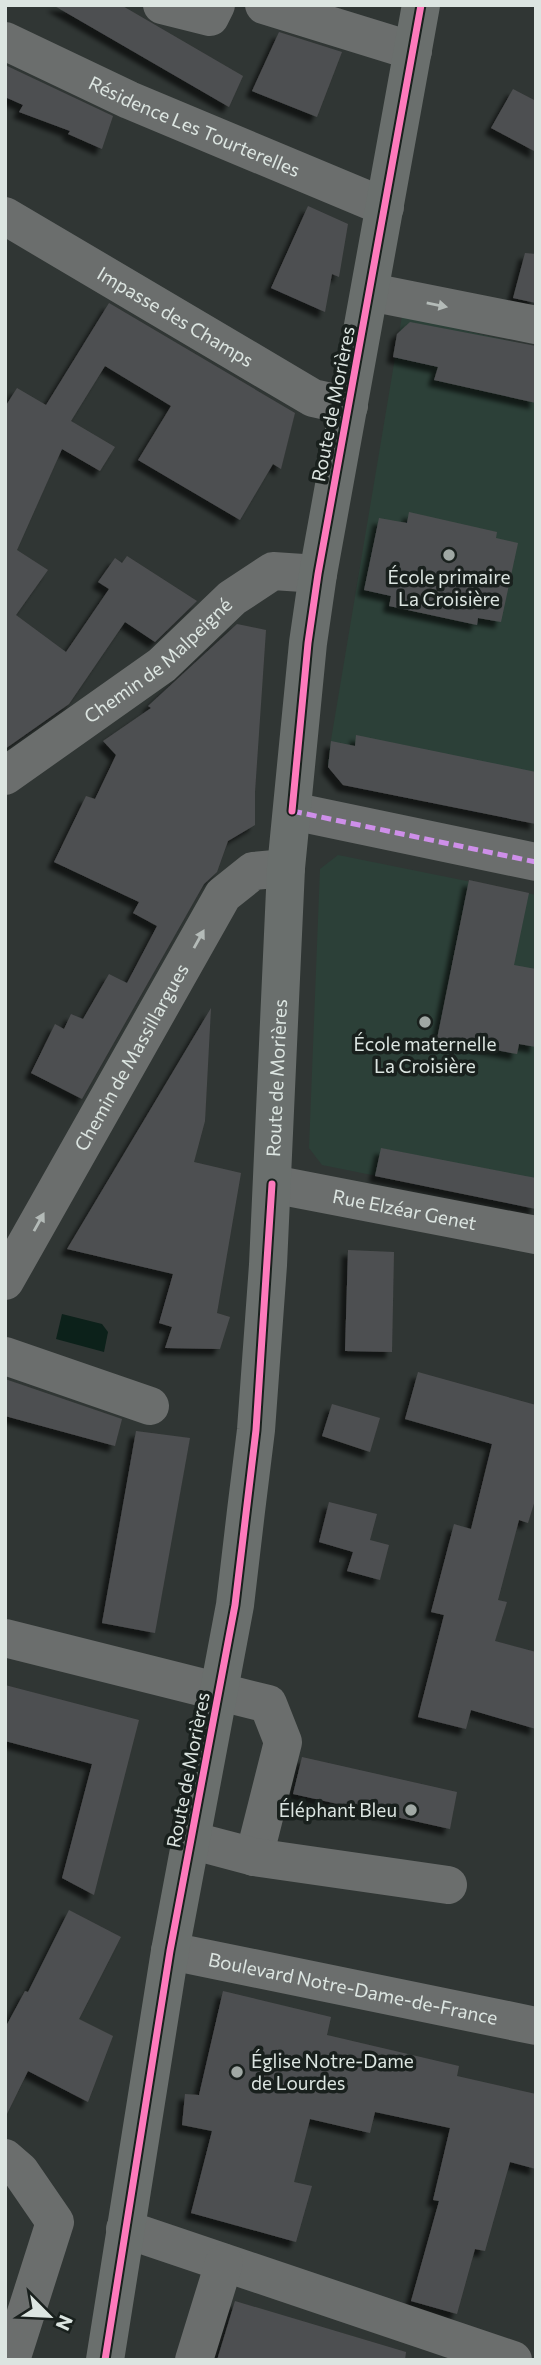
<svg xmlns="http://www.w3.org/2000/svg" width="541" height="2365" font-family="Commissioner,sans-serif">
  <defs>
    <filter id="shadow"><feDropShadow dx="-6" dy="6" stdDeviation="2" flood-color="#0009"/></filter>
  </defs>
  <rect width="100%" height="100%" fill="#303634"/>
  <g fill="#2c4038">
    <polygon points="402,316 536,347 536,823 343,782 327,764"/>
    <polygon points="338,855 536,895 536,1208 322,1165 309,1148 320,869"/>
  </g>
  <polygon fill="#0c211a" points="62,1314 102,1324 108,1332 104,1352 56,1339"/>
  <g fill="#4e4f51" filter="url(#shadow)">
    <polygon points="53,5 121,5 243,76 229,107"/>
    <polygon points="279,32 342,52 317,117 252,91"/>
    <polygon points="5,65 113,116 102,149 68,134 70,131 19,112 23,105 5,97"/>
    <polygon points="513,89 536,101 536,152 491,128"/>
    <polygon points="308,206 348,224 339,277 332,274 325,312 271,288"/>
    <polygon points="525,253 536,254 536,303 513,298"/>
    <polygon points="109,303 295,413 281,469 273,464 240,520 138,460 171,406 105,366 71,421 115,447 100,471 62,449 17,550 48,570 16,615 66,652 109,589 98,582 115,558 122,563 127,556 197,601 155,642 125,622 69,704 5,749 5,407 17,388 46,405"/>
    <polygon points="410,322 536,346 536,403 434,380 438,367 393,357 397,334"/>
    <polygon points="409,512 497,532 496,538 518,543 501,622 478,618 477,625 389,606 391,596 364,590 379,518 407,523"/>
    <polygon points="237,624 266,630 255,792 255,825 228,841 217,872 204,884 82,1099 31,1073 55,1024 64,1029 71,1014 83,1019 109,974 127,983 157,926 133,913 139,902 54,862 86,796 95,799 116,755 103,741 151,708 148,706"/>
    <polygon points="356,735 536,772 536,824 343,785 328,767 331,741 355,746"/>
    <polygon points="469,880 529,893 514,965 536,969 536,1047 519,1044 517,1054 437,1039"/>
    <polygon points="211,1008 205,1121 194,1162 241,1173 217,1313 230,1317 220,1349 165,1348 172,1327 159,1323 173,1274 67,1249"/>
    <polygon points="381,1148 536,1178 536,1209 375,1176"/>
    <polygon points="348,1250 394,1252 392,1352 345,1351"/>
    <polygon points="418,1372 536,1405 536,1497 528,1523 519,1520 498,1600 507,1602 495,1641 536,1652 536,1729 471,1710 466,1729 418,1717 444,1615 431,1612 454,1524 471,1529 492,1444 405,1419"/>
    <polygon points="5,1379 122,1419 115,1446 5,1416"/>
    <polygon points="332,1404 380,1418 370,1452 322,1436"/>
    <polygon points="136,1431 190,1438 155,1633 102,1623"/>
    <polygon points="329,1502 377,1514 370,1540 389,1545 380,1580 347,1571 353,1552 319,1542"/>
    <polygon points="5,1685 139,1720 94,1895 62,1878 92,1764 5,1741"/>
    <polygon points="302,1757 457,1792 450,1829 293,1794"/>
    <polygon points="69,1910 121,1937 79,2019 113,2036 88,2102 28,2071 5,2118 5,2028 25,1991 28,1992"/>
    <polygon points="223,1991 331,2017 327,2035 459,2066 457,2076 536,2094 536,2169 510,2162 485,2251 475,2249 457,2314 411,2301 439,2201 433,2200 450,2128 375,2112 370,2133 310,2119 294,2182 312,2186 296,2242 191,2213 212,2131 182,2125 185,2094 199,2095"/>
    <polygon points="235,2301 406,2352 405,2360 217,2360"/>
  </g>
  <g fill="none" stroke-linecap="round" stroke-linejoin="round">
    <g stroke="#6b6e6d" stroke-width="38">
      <polyline points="162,5 210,17 216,5"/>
      <polyline points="264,5 413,51"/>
      <path id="s1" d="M5 41 129 100 385 207"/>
      <path id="s2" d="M5 216 313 398 349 406"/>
      <polyline points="370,292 536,325"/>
      <path id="s3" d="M5 776 162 665 232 598 273 571 318 574"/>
      <polyline points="292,811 536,862"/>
      <path id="s4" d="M272 1184 536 1235"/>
      <path id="s5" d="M5 1281 223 895 253 871 286 868"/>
      <polyline points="5,1356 150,1406"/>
      <polyline points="5,1638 268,1704 283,1742 254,1857"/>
      <polyline points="190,1840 254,1857 448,1885"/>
      <path id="s6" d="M170 1951 536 2026"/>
      <polyline points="5,2158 20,2171 55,2222 11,2360"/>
      <polyline points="125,2229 513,2360"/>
      <polyline points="194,2360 224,2263"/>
    </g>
    <path stroke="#6a6f6d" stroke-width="38" id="s7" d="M105 2360 170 1951 235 1605 246 1511 256 1430 268 1265 286 868 308 643 318 574 421 5"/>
    <polyline stroke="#ce8fe9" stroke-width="5" stroke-dasharray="10 5" stroke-linecap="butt" points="292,811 536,862"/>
    <g stroke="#19201d" stroke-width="11">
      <g id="cycleway">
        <polyline points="292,811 308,643 318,574 421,5"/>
        <polyline points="105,2360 170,1951 235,1605 256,1430 272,1184"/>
      </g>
    </g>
    <use href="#cycleway" stroke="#fd7abc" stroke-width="7"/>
  </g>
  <defs><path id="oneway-solid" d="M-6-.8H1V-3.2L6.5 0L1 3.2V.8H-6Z" transform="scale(1.75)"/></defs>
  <g fill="#b4bbb8">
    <use href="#oneway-solid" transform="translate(437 305) rotate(11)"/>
    <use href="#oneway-solid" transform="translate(199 939) rotate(-61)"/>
    <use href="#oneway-solid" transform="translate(39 1222) rotate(-61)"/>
  </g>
  <g fill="#a0a8a4" stroke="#19201d" stroke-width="2.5">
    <circle cx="449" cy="555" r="7"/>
    <circle cx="425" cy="1022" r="7"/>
    <circle cx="411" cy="1810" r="7"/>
    <circle cx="237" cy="2072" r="7"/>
  </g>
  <g text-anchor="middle" stroke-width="7" stroke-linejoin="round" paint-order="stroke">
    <g font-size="19" fill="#dce5e1" stroke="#19201d">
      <text dy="7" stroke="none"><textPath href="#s1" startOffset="208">Résidence Les Tourterelles</textPath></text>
      <text dy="7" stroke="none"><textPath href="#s2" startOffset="198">Impasse des Champs</textPath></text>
      <text transform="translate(333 404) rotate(-79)" y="7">Route de Morières</text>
      <text dy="7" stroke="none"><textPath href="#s3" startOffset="192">Chemin de Malpeigné</textPath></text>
      <text dy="7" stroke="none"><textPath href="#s5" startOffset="257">Chemin de Massillargues</textPath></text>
      <text dy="7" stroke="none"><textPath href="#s7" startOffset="1295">Route de Morières</textPath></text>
      <text dy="7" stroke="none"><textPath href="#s4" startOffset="135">Rue Elzéar Genet</textPath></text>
      <text transform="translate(188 1770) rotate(-79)" y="7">Route de Morières</text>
      <text dy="7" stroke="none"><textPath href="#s6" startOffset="187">Boulevard Notre-Dame-de-France</textPath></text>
    </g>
    <g font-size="19" fill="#dce5e1" stroke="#19201d">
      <text x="449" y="584">École primaire<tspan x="449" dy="22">La Croisière</tspan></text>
      <text x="425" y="1051">École maternelle<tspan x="425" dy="22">La Croisière</tspan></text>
      <text x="397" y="1817" text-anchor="end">Éléphant Bleu</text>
      <text x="251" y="2068" text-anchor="start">Église Notre-Dame<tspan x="251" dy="22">de Lourdes</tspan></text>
    </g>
  </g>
  <rect width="541" height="2365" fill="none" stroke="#dce5e1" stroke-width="14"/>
  <g transform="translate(49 2316) rotate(114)" stroke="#19201d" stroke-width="5" paint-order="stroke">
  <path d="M0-5L12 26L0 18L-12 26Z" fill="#dce5e1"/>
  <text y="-10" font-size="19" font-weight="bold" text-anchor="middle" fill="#dce5e1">N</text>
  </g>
</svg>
